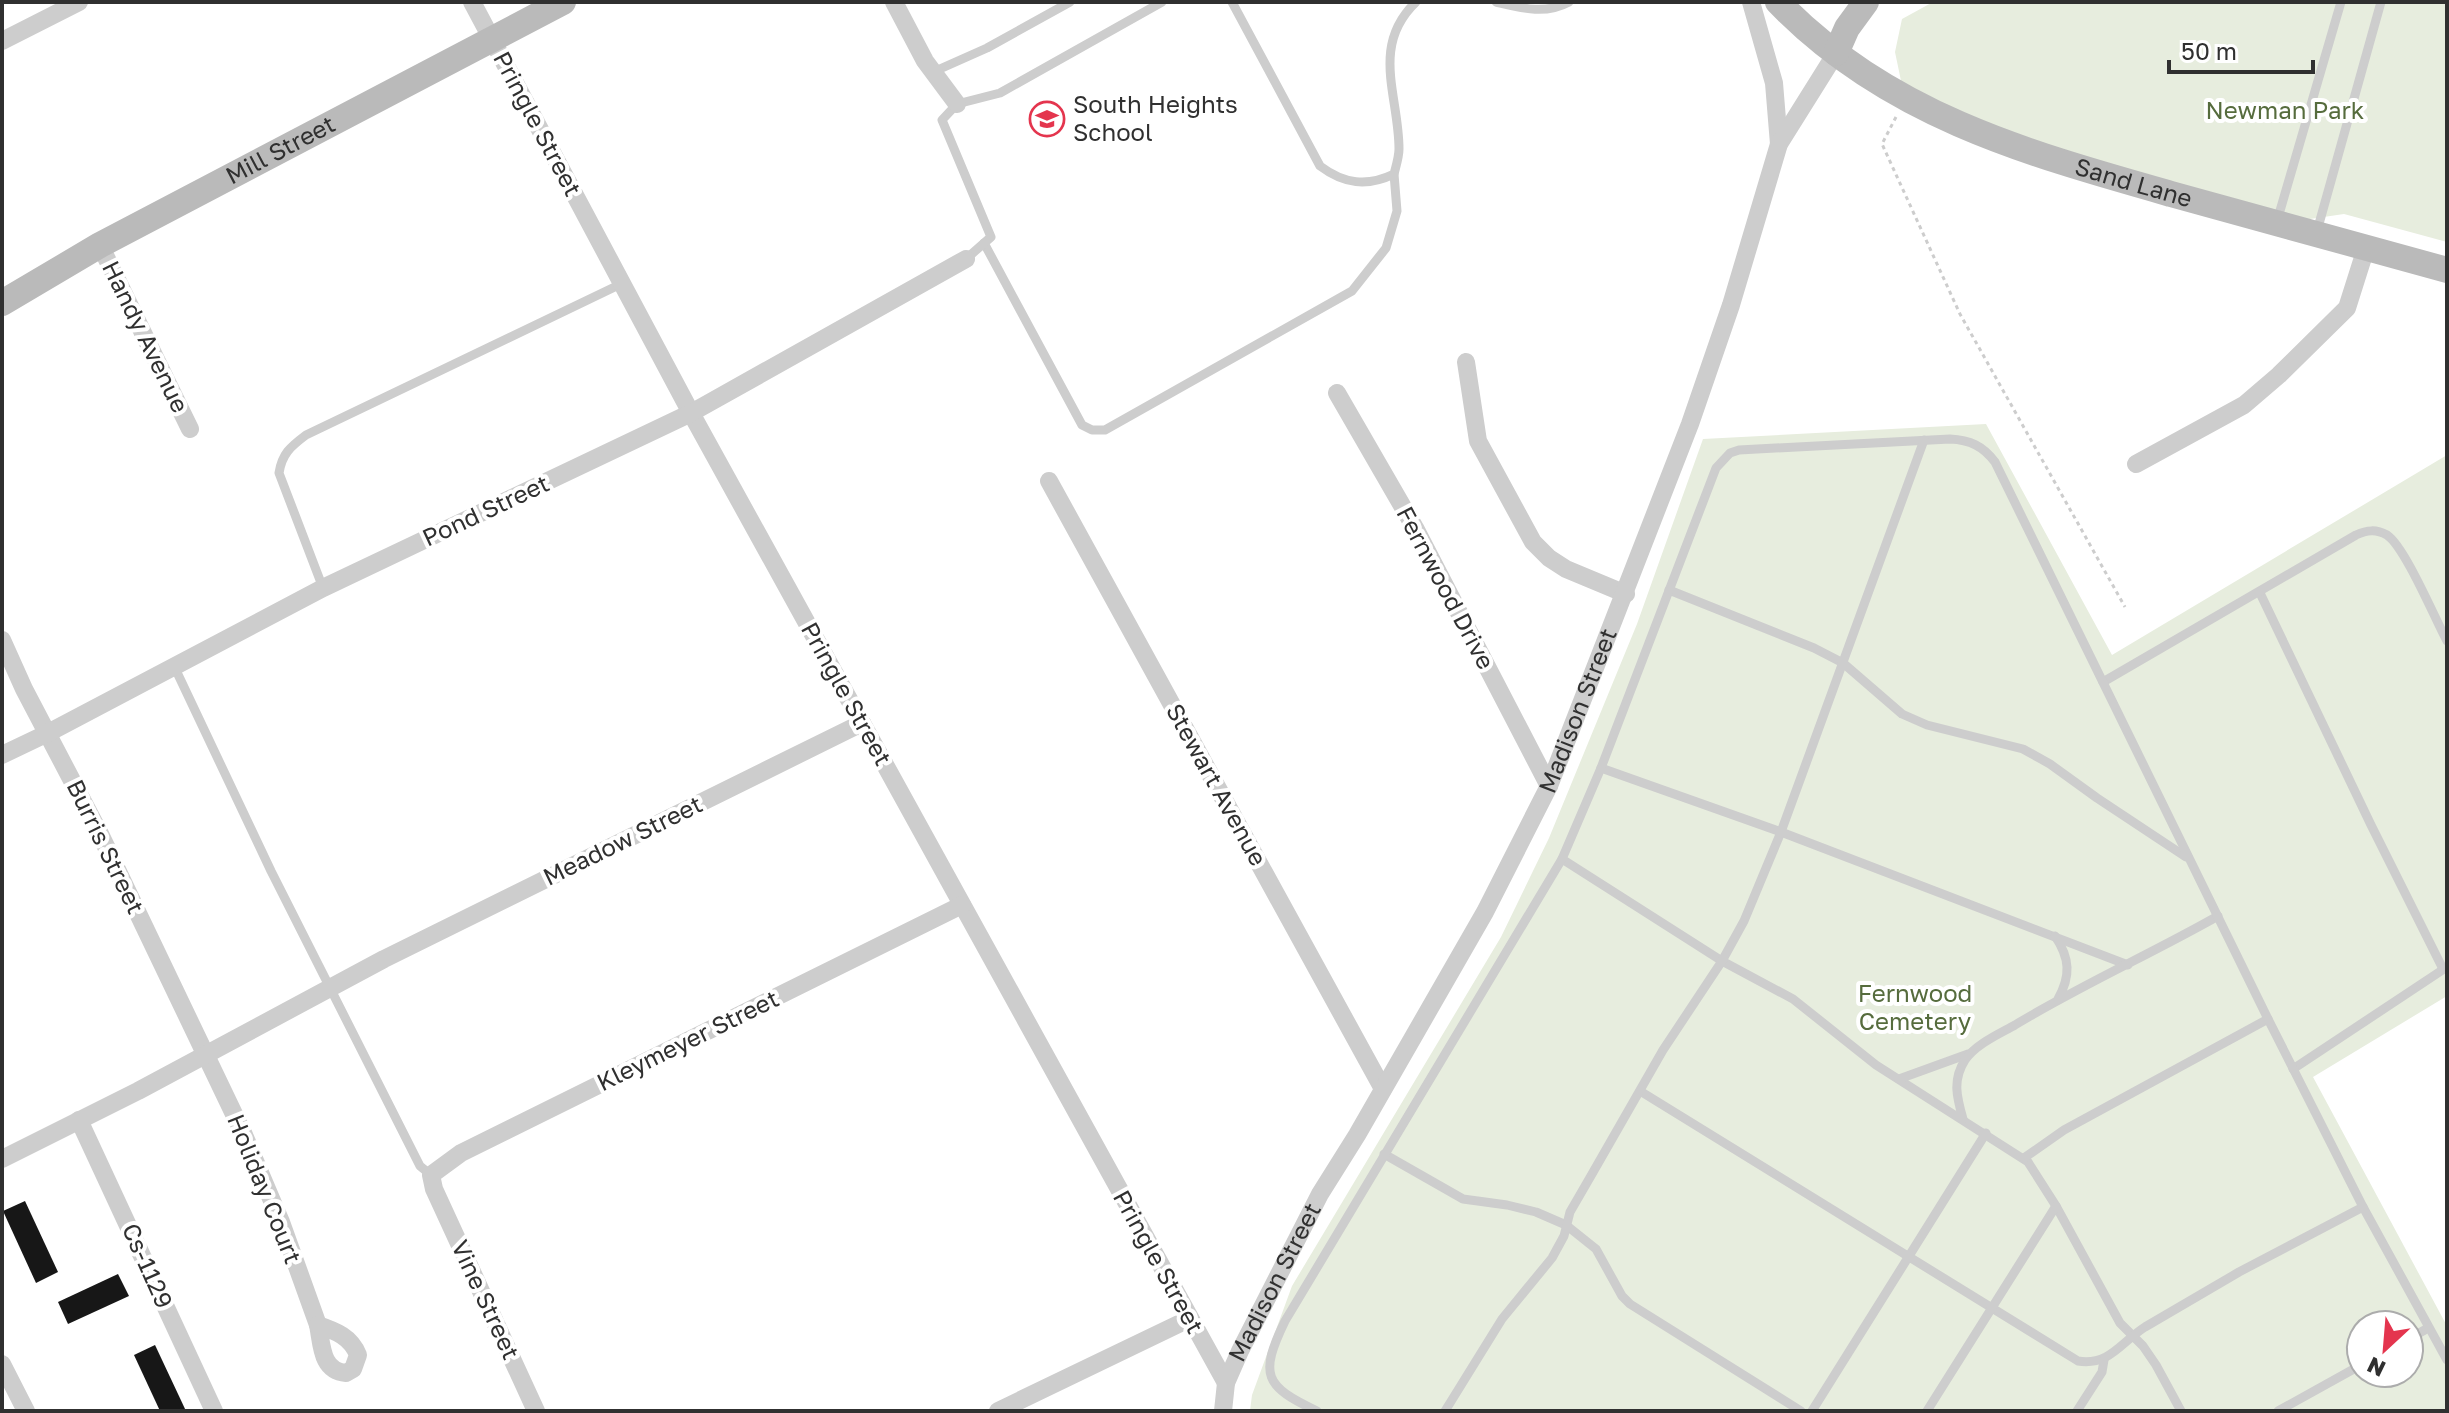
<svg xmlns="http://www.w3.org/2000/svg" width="2449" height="1413" font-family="'Golos Text',sans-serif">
  <rect width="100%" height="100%" fill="#fff"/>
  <g fill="#e7edde" fill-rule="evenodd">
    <polygon points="1933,2 2447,2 2447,242 2344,214 2276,224 1905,100 1895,52 1902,19"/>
    <path d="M1986 424 2112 655 2447 455V996L2313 1077 2447 1326V1411H1250L1252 1395 1292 1286 1501 937 1549 838 1637 624 1703 439ZM2361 1325H2409V1373H2361Z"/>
  </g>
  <g fill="#171717">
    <polygon points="25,1201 58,1272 36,1283 3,1211"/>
    <polygon points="118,1274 129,1296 68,1324 58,1302"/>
    <polygon points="155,1345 186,1411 160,1411 134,1355"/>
  </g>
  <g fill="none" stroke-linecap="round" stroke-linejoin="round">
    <polyline stroke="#cdcdcd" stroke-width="3" stroke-dasharray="4 4" stroke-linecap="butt" points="1896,117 1882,144 1960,314 2125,607"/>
    <g stroke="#cdcdcd" stroke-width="9">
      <path d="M1232 2 1320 166C1344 184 1367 187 1394 174 1396 166 1399 157 1399 149 1399 96 1370 46 1416 2"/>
      <path d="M1496 2C1521 8 1545 15 1569 2"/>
      <polyline points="933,72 987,48 1070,2"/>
      <polyline points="2277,221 2341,2"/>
      <polyline points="2317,231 2381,2"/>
      <polyline points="984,243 1082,425 1092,430 1105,430 1352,291 1386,248 1397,211 1394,174"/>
      <polyline points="966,259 991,237 942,120 957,104 1000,93 1162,2"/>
      <path d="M323 588 279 473C282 454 290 447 306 435L623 283"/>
      <polyline points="1669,590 1814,648 1843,663 1902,714 1927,725 2023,749 2050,764 2097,798 2186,857"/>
      <polyline points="2260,593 2371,825 2443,969"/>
      <polyline points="174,666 271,871 420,1166 431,1175"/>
      <path d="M2103 682 2356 535C2367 530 2376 529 2387 535 2405 547 2435 619 2447 641"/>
      <polyline points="1601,768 1781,832 2128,965"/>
      <polyline points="1562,859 1722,961 1793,999 1876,1065 2028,1162 2056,1206 2120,1323 2143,1346 2156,1365 2181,1411"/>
      <path d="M2055 936C2070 958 2071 976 2058 999"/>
      <polyline points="2293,1069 2447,967"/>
      <polyline points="1899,1079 1968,1054"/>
      <path d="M1640 1091 2078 1361C2110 1366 2121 1342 2145 1327L2239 1272 2363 1207"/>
      <path d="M1963 1119C1957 1098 1952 1080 1965 1060 1976 1044 1999 1034 2015 1025 2081 985 2151 954 2218 916"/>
      <polyline points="1384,1154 1463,1199 1507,1205 1536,1212 1566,1225 1596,1249 1622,1296 1630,1304 1801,1411"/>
      <polyline points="2024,1158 2064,1130 2268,1019"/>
      <polyline points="2409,1339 2428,1328"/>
      <path d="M1317 1411C1264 1386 1259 1375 1285 1321L1562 859 1601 768 1716 468 1730 453 1739 450 1950 439C1970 440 1983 446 1995 462L2268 1019 2363 1207 2447 1360"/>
      <polyline points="1445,1411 1502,1319 1552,1258 1564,1236 1570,1212 1592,1174 1663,1050 1722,961 1744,921 1781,832 1924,440"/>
      <polyline points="1812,1411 1986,1133"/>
      <polyline points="1927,1411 2056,1206"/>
      <polyline points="2077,1411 2102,1372 2104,1360"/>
      <polyline points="2278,1411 2361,1365"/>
    </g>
    <g stroke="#cdcdcd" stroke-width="18">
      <polyline points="472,2 691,413 1226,1383"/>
      <polyline points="894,2 925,61 957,104"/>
      <polyline points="1751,2 1774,83 1779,144"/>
      <polyline points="2,41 79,2"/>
      <polyline points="100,245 190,429"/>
      <polyline points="1466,362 1478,441 1533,542 1549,558 1566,569 1626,594"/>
      <polyline points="1337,393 1415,528 1549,786"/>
      <polyline points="2136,464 2244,405 2279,375 2347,308 2366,248"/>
      <polyline points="1049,481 1383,1089"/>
      <polyline points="2,640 24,689 100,834 244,1135 281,1222 318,1325"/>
      <polyline points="2,755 48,733 323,588 691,413 966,259"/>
      <polyline points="79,1120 214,1411"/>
      <polyline points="2,1159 138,1091 384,959 862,723"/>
      <path d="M318 1325C336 1331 351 1337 358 1355L353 1369 346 1373C321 1371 322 1345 318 1325Z"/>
      <polyline points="2,1364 26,1411"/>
      <polyline points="536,1411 434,1189 431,1175 461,1153 962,905"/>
      <polyline points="998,1411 1189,1319"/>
      <path id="s1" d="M1223 1411 1226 1383 1240 1351 1320 1194 1357 1135 1485 912 1549 786 1690 424 1731 305 1779 144 1836 53"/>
    </g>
    <g stroke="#bababa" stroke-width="26">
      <path id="s2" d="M1778 2C1886 114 2026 153 2171 194 2263 220 2355 245 2447 270"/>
      <polyline points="1836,53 1847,28 1866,2"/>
      <path id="s3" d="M2 303 100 245 563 2"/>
    </g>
  </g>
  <defs>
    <g id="school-ring" transform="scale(1.8)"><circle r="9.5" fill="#fff" stroke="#e4354e" stroke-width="1.5"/><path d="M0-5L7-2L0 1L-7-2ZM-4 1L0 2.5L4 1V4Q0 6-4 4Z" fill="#e4354e"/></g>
  </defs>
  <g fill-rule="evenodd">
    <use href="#school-ring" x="1047" y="119"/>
  </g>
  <g text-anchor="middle" stroke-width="8" stroke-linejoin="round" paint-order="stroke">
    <g font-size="24" fill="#303030" stroke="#fff" text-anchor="start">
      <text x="1073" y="113">South Heights<tspan x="1073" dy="28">School</tspan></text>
    </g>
    <g font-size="24" fill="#566c3d" stroke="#fff">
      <text x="2285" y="119">Newman Park</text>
      <text x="1915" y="1002">Fernwood<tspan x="1915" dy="28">Cemetery</tspan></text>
    </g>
    <g font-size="24" fill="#303030" stroke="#fff">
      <text transform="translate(537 124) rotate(62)" y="8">Pringle Street</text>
      <text dy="8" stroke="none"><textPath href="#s3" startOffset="318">Mill Street</textPath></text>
      <text dy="8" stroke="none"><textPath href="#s2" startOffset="404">Sand Lane</textPath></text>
      <text transform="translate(145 337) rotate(64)" y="8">Handy Avenue</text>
      <text transform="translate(486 511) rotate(-25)" y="8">Pond Street</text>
      <text transform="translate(1445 588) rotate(62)" y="8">Fernwood Drive</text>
      <text transform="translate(846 694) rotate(61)" y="8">Pringle Street</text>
      <text dy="8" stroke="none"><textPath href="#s1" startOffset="788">Madison Street</textPath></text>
      <text transform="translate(1216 785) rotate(61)" y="8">Stewart Avenue</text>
      <text transform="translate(623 841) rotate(-26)" y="8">Meadow Street</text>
      <text transform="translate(105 847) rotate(64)" y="8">Burris Street</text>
      <text transform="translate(688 1041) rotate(-26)" y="8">Kleymeyer Street</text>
      <text transform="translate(264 1189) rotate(68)" y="8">Holiday Court</text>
      <text transform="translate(1158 1262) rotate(61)" y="8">Pringle Street</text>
      <text transform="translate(147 1266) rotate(66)" y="8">Cs-1129</text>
      <text dy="8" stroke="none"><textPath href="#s1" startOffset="140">Madison Street</textPath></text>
      <text transform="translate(485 1300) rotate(65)" y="8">Vine Street</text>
    </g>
  </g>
  <rect width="2449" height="1413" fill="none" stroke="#303030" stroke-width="8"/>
  <g transform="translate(2385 1349) rotate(206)"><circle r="38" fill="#ffffff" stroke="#acacac" stroke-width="2"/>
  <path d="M0-6L14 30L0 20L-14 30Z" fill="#e4354e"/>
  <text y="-12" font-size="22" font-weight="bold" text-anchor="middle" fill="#303030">N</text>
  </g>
  <path d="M2169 60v12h144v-12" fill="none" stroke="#303030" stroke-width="4"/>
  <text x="2181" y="60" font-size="24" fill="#303030" stroke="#ffffff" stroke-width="6" paint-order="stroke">50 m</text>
</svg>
